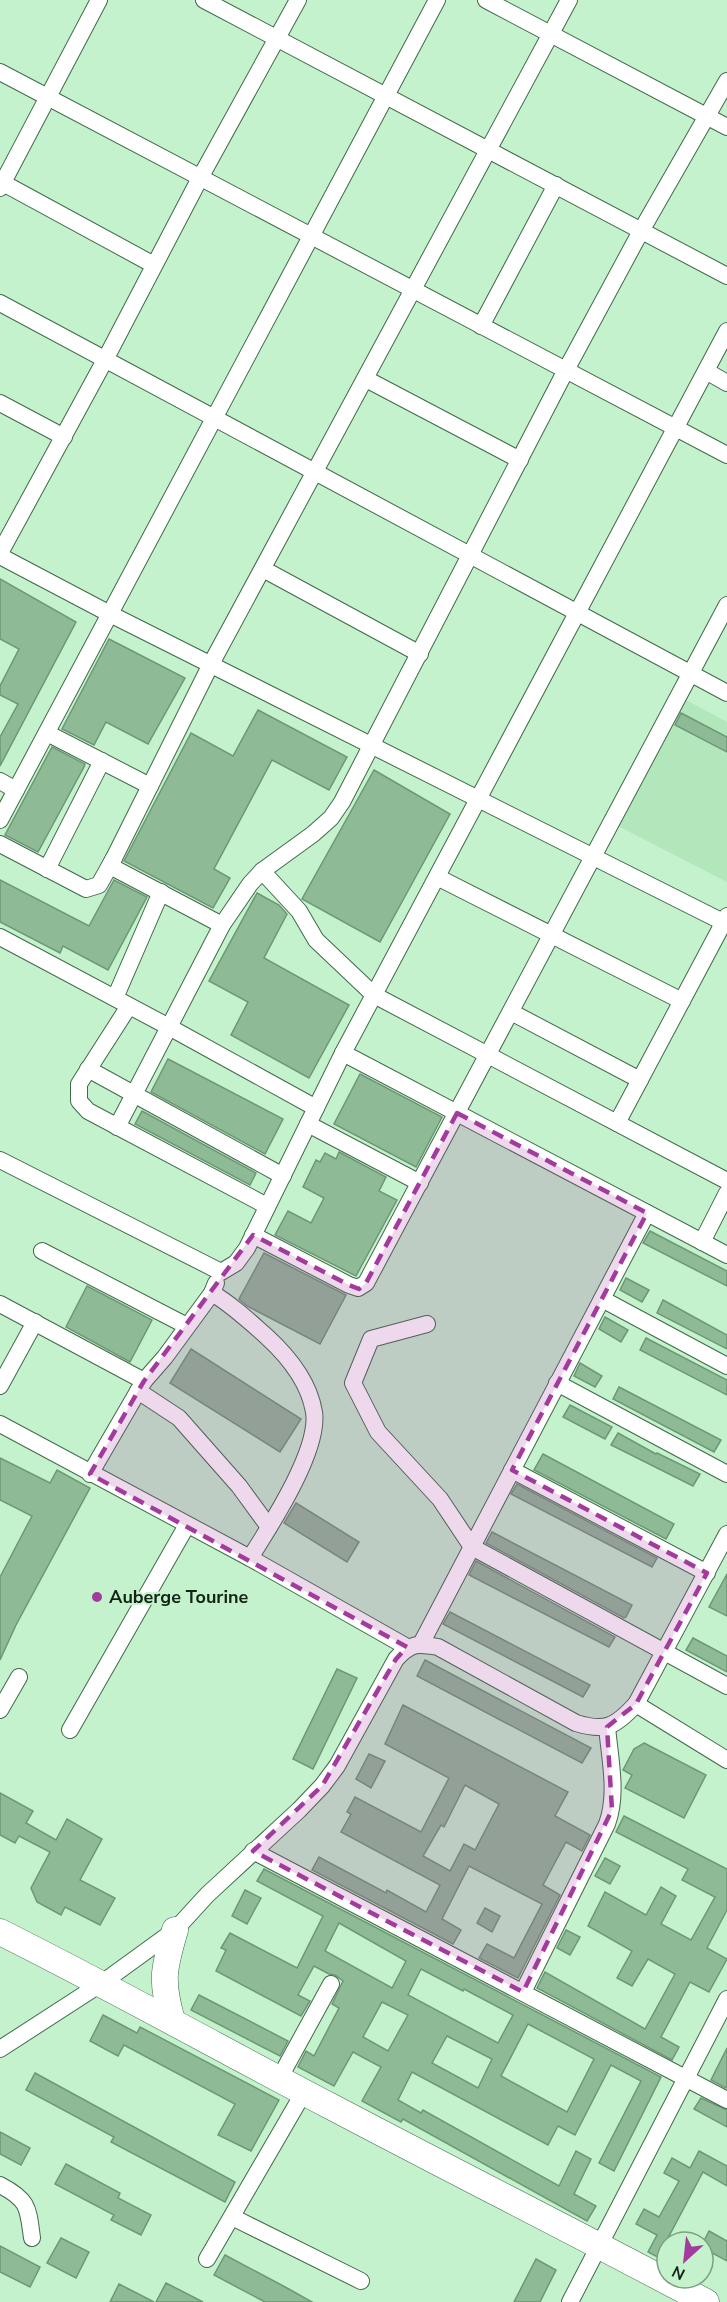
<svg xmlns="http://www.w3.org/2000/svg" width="727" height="2302" font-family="'Nunito Sans',sans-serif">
  <rect width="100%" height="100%" fill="#c4f2cc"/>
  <polygon fill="#b2e6bb" points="684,699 727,722 727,882 618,826"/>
  <g fill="#8eba96" stroke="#6d9875" stroke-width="1.5" fill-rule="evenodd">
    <polygon points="0,579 76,622 0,766 0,737 18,704 0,695 0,686 19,649 0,639"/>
    <polygon points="109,639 185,678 148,744 106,722 94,745 62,729"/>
    <polygon points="258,710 347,757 329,790 272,760 214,869 230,878 213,908 124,861 191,733 233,756"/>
    <polygon points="681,713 727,737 727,752 675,725"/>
    <polygon points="52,747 85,764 84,767 38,852 5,835"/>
    <polygon points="374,770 450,814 380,942 302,899"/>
    <polygon points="0,880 89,926 114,880 147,897 108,970 63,946 60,953 0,922"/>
    <polygon points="257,893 279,905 287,914 264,958 349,1005 309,1078 231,1035 248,1002 209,981"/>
    <polygon points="168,1059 283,1119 265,1154 151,1092"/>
    <polygon points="360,1074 442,1117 416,1167 334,1124"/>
    <polygon points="142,1111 256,1173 250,1185 135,1124"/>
    <polygon points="339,1152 386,1177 379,1191 397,1200 356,1276 275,1235 288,1211 311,1223 324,1198 303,1187 316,1160 320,1162 325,1153 336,1159"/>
    <polygon points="650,1231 727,1271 727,1286 643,1243"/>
    <polygon points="264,1253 346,1295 320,1344 247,1306 239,1299"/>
    <polygon points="626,1278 649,1290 642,1302 620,1290"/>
    <polygon points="87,1286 152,1320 130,1362 66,1327"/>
    <polygon points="663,1300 727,1335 727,1349 657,1313"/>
    <polygon points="605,1317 628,1330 621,1342 599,1329"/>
    <polygon points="646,1338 727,1380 727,1395 640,1350"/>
    <polygon points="191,1349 301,1419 280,1452 170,1383"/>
    <polygon points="580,1363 602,1376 595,1387 574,1376"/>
    <polygon points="619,1387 721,1440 714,1452 613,1399"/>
    <polygon points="570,1405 612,1427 605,1439 563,1417"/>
    <polygon points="618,1433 656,1454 657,1453 700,1474 693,1486 611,1445"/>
    <polygon points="543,1454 674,1524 666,1539 534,1470"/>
    <polygon points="0,1458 50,1483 57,1470 90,1488 16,1625 0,1660 0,1577 32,1516 0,1500"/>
    <polygon points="517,1484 657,1558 652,1567 511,1494"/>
    <polygon points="296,1503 359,1542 347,1562 284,1523"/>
    <polygon points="492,1532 632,1605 626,1617 624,1618 486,1543"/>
    <polygon points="476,1561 615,1637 609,1647 469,1575"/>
    <polygon points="727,1574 727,1616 709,1607"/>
    <polygon points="450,1612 590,1685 583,1697 443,1624"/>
    <polygon points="693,1638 727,1656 727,1672 686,1650"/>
    <polygon points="425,1660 591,1748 582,1763 417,1676"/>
    <polygon points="337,1669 357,1678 313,1769 293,1759"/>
    <path d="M403 1705 568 1792 555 1816 590 1835 582 1851 566 1842 543 1885 560 1895 518 1978 479 1958 487 1944 514 1958 542 1904 469 1866 442 1919 461 1930 453 1944 312 1870 319 1857 386 1893 387 1890 426 1912 440 1885 341 1832 351 1814 347 1812 355 1797 421 1832 449 1778 385 1744ZM465 1785 499 1804 475 1850 464 1844 450 1871 423 1856 441 1825 444 1827Z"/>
    <polygon points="644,1743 706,1775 684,1818 625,1788 632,1775 623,1770 634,1749"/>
    <polygon points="369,1754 385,1761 371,1788 356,1779"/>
    <polygon points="0,1793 33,1811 26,1823 56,1840 67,1819 102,1839 80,1880 115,1898 100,1925 65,1907 61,1915 37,1902 31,1888 50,1852 19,1836 15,1843 0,1835"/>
    <polygon points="624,1816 727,1869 727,1910 707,1948 727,1959 709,1992 690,1982 661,2037 679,2047 672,2060 537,1988 545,1972 645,2029 675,1974 648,1959 632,1986 617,1978 632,1951 588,1926 605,1892 646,1915 661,1887 676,1896 661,1924 691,1940 715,1897 682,1880 688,1869 616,1832"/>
    <polygon points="605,1858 620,1866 610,1884 595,1876"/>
    <path d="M264 1869 661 2077 614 2171 599 2163 641 2081 611 2065 575 2135 558 2126 548 2145 412 2072 398 2100 421 2113 423 2110 559 2186 576 2151 591 2159 574 2194 596 2206 587 2221 403 2119 401 2122 362 2101 381 2067 353 2052 334 2086 298 2067 306 2051 314 2056 339 2008 332 2004 343 1981 335 1975 329 1974 314 1966 298 1995 310 2001 301 2016 216 1971 226 1950 221 1948 230 1933 297 1968 323 1916 257 1881ZM339 1923 406 1961 392 1988 325 1951ZM421 1969 463 1991 464 1989 513 2015 498 2043 408 1995ZM382 2002 408 2015 388 2051 363 2037ZM528 2024 594 2059 567 2112 501 2076ZM447 2036 492 2059 478 2088 432 2063Z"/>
    <polygon points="245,1890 261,1898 247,1924 232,1916"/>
    <polygon points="485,1908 500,1916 492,1932 477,1923"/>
    <polygon points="566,1930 580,1937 570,1955 557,1948"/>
    <polygon points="199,1995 288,2041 280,2056 191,2010"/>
    <polygon points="103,2015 137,2033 140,2027 279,2100 251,2151 218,2135 235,2104 124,2045 118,2056 90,2041"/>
    <polygon points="727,2048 727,2086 726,2088 711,2080"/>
    <polygon points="35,2073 235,2182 225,2202 111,2142 114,2137 26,2090"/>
    <polygon points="701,2098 727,2110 727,2127 694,2109"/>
    <polygon points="0,2132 30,2148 21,2165 0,2154"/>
    <polygon points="699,2151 727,2166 727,2186 703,2172 667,2240 667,2262 648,2252 657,2235 636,2224 644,2209 659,2217 679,2181 664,2173 672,2158 690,2168"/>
    <polygon points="66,2164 120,2193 118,2198 151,2215 141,2235 111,2220 114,2215 55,2184"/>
    <polygon points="709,2231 727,2241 727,2261 703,2248 703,2243"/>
    <polygon points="61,2238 89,2252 76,2278 47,2263"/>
    <polygon points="0,2246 40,2267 30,2287 0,2272"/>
    <polygon points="225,2255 287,2288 312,2302 265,2302 214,2275"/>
    <polygon points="536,2259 556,2270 540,2302 514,2302"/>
    <polygon points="166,2283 203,2302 156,2302"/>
    <polygon points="119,2284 154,2302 110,2302"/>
  </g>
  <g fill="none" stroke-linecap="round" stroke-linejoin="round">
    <g stroke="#406949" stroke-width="18">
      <g id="minor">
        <polyline points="204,0 727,276"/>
        <polyline points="486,0 727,127"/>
        <polyline points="0,72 727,455"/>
        <polyline points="3,183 154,265"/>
        <polyline points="0,188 99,0"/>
        <polyline points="0,303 727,693"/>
        <polyline points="481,326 556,185"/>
        <polyline points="706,371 727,383"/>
        <polyline points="366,379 520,460"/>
        <polyline points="0,403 64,437"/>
        <polyline points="0,553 105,360 200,178 298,0"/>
        <polyline points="0,556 110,614 727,924"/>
        <polyline points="263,569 420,654"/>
        <polyline points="47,733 150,786"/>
        <polyline points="0,781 16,790"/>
        <polyline points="0,820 437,0"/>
        <polyline points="0,844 86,889 99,885 114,858"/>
        <polyline points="47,869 102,761"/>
        <polyline points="262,871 299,911 316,940 374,995 727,1181"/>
        <polyline points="437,877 682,1001"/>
        <polyline points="222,925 250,884 262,871 313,834 331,818 342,802 566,370 641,231 727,81"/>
        <polyline points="0,937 169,1027 316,1108"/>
        <polyline points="115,998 161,892"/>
        <polyline points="129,1006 79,1084 79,1101 88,1111 267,1206"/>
        <polyline points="511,1012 640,1080"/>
        <polyline points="343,1053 727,1255"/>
        <polyline points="88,1069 283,1176"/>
        <polyline points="617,1123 727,916"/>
        <polyline points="308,1124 420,1183"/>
        <polyline points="117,1127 222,925 110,866 211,664 569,0"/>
        <polyline points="0,1160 221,1272 236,1263 247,1248 343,1053 727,331"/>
        <polyline points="253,1235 349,1285 358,1288 366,1283 727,605"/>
        <polyline points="702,1242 727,1193"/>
        <polyline points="42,1251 187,1326"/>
        <path d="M212 1293C232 1305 248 1320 266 1336 288 1356 309 1382 314 1412 320 1450 270 1526 250 1558"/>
        <polyline points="602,1299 727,1366"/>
        <polyline points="0,1304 144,1381"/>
        <polyline points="427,1324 371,1339 353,1383 378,1432 440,1499 472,1547 727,1686"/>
        <polyline points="557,1383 727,1474"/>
        <polyline points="0,1386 35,1322"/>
        <polyline points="138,1391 179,1418 239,1486 269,1527"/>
        <polyline points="0,1424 250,1558 407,1647"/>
        <polyline points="512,1470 707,1573"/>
        <polyline points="90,1474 144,1381 165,1357 212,1293 216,1283"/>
        <polyline points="421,1644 647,1213"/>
        <polyline points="636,1704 727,1760"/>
        <polyline points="0,1710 19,1677"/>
        <polyline points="70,1730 187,1525"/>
        <polyline points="253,1851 727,2100"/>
        <path d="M523 1992 607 1824C618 1794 610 1760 607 1727"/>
        <path d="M0 2049 102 1983 175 1930 207 1895 299 1810 322 1786 337 1766 396 1659C411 1643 417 1643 438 1647L576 1723C605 1732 615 1727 636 1704L727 1534"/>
        <polyline points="279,2079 331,1984"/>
        <path d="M0 2185C29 2200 28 2208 32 2238"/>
        <polyline points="232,2217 361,2281"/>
        <polyline points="207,2259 304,2092"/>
        <polyline points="570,2302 727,1999"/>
      </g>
    </g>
    <g stroke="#406949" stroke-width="27">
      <g id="highway">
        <path d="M0 1932C112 1988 221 2049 332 2107 457 2173 582 2236 706 2302"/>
        <path d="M172 2021C161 1981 163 1970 175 1930"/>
      </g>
    </g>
    <use href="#minor" stroke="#fff" stroke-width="16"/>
    <use href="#highway" stroke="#fff" stroke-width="26"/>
  </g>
  <path fill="#a33b9e" fill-opacity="0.2" stroke="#a33b9e" stroke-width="4.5" stroke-dasharray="12 8" stroke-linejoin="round" d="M457 1113 647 1213 512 1470 707 1573 636 1704 607 1727 612 1810 523 1992 253 1851 322 1786 396 1659 407 1647 90 1474 144 1381 253 1235 349 1285 359 1289 366 1283Z"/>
  <circle fill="#a33b9e" stroke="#c4f2cc" stroke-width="2" cx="97" cy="1597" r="6"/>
  <g text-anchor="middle" stroke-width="4.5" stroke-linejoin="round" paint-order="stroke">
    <g font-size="18" font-weight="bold" fill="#132416" stroke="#c4f2cc" text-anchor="start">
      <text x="109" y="1603">Auberge Tourine</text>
    </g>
  </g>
  <g transform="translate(685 2260) rotate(207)"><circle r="28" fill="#c4f2cc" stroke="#7da083" stroke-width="1.5"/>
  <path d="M0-4.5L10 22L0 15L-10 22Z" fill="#a33b9e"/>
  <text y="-9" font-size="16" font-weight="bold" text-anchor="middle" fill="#132416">N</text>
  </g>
</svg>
